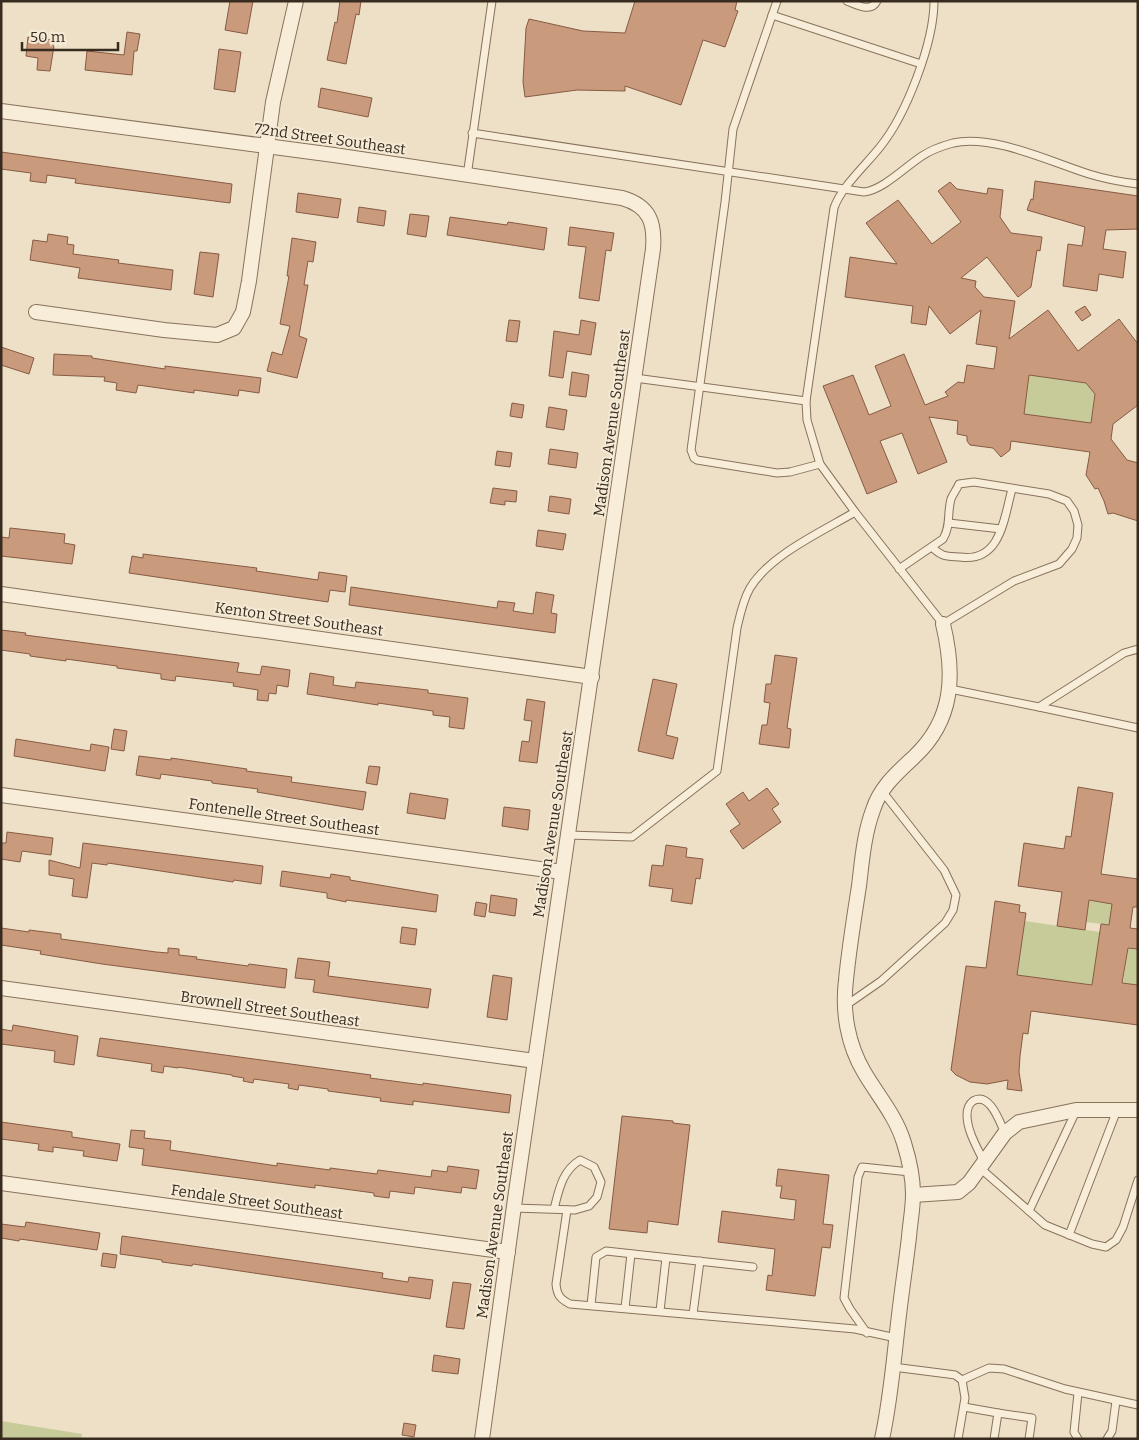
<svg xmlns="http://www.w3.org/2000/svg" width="1139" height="1440" font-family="Bitter,serif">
  <rect width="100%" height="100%" fill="#ede0c6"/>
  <g fill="#c7cb9a">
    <polygon points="1029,375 1086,383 1095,390 1091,423 1024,414"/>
    <polygon points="1089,900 1112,904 1109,925 1086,922"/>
    <polygon points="1025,921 1100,932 1092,985 1017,975"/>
    <polygon points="1128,948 1138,949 1138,985 1123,983"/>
    <polygon points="1,1421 82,1434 81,1439 1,1439"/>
  </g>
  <g fill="#ca9a7d" stroke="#865b43" fill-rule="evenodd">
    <polygon points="230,1 253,1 247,34 225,30"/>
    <polygon points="340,1 361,1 359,15 356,14 346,64 327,60 335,22 337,23"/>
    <polygon points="635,1 737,1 735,10 738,11 725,47 703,40 681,105 625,86 625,91 577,90 525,97 523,82 526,28 529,19 583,31 625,33"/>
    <polygon points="127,32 140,34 137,51 134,51 132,75 85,70 87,51 124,55"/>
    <polygon points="28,37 55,40 50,71 37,70 38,58 26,56"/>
    <polygon points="219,49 241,52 235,92 214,89"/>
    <polygon points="321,88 372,98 368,117 318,107"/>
    <polygon points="1,152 232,184 230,203 75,183 76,179 47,175 46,183 30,181 31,173 1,169"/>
    <polygon points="1035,181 1138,196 1138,229 1106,230 1103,249 1126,252 1123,278 1099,274 1097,291 1063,286 1068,244 1082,246 1085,227 1027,210 1031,199 1033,200"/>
    <path d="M950 182 957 189 987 194 988 188 1003 190 1000 217 1011 233 1042 237 1040 251 1037 250 1031 287 1018 297 987 257 961 278 976 281 975 287 984 297 1015 301 1009 339 1048 310 1078 351 1119 319 1138 344V405L1113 424 1111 439 1127 460 1138 463V521L1113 513 1108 514 1104 501 1098 488 1095 489 1086 475 1090 452 1011 441 1010 450 1001 457 993 448 970 445 967 441V436L957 434 958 421 929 417 947 462 918 474 902 433 880 441 897 482 867 494 823 386 853 375 869 415 891 406 875 366 904 354 925 405 948 396 945 392 958 382 964 383 967 365 994 369 997 347 976 344 981 310 950 334 929 306 926 325 911 323 913 306 845 297 850 257 897 264 866 223 898 200 932 244 961 222 938 191ZM1029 375 1086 383 1095 394 1091 423 1024 414Z"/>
    <polygon points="298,193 341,199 338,218 296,212"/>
    <polygon points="359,207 386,211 384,226 357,222"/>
    <polygon points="410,214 429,216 426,237 407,234"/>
    <polygon points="450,217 507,225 508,222 547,228 544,250 447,235"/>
    <polygon points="570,227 614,233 611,251 606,250 599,301 579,298 586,247 568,245"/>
    <polygon points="48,234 68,237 67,244 74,245 73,254 119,260 118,263 173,270 171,290 78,278 80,268 30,260 33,240 47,242"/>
    <polygon points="292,238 316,242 313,262 308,261 304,285 308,285 299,336 307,339 297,378 267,371 272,352 282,355 290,326 280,324 289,276 287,276"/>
    <polygon points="200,252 219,254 213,297 194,294"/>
    <polygon points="1085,306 1091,315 1082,321 1075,312"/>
    <polygon points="509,320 520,321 517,342 506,341"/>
    <polygon points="581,320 596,323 591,355 567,351 563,378 549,376 554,331 579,335"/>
    <polygon points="1,347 34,358 29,374 1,365"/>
    <polygon points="54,354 92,356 92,358 165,369 165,366 261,378 259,393 239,390 238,396 194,390 194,393 138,385 136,393 116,390 117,383 104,381 105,377 53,375"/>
    <polygon points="572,372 589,375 586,397 569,395"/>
    <polygon points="512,403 524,405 522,418 510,416"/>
    <polygon points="549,407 567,410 564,430 546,427"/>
    <polygon points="550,449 578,453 576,468 548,464"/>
    <polygon points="497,451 512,453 510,467 495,465"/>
    <polygon points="493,488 517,491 516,502 505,501 505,505 490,503"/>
    <polygon points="550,496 571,499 569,514 548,511"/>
    <polygon points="10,528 65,534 64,543 75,545 72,564 1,556 1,537 9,538"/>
    <polygon points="538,530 566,534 563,550 536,546"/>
    <polygon points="143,554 257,568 256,571 318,580 319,572 347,576 345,592 330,590 328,602 129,573 132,556 143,558"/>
    <polygon points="351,587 497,608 498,601 515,603 513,611 533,614 536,592 554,595 551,613 557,614 555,633 349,605"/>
    <polygon points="1,630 26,633 25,635 239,663 237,672 260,675 262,666 290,670 288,687 277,685 276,694 269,693 268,701 257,700 258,690 233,686 234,683 176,676 175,681 161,679 161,674 117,668 117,666 66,659 66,661 30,656 30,654 1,650"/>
    <polygon points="775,655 797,658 787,728 791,729 789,748 759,744 762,725 767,725 770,703 764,702 766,684 771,684"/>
    <polygon points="310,673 334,677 333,685 355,688 356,682 428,690 428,693 468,698 464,729 449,727 450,717 433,715 433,711 378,703 378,705 307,694"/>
    <polygon points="653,679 677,684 666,735 678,738 673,759 638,751"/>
    <polygon points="527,699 545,702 537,763 519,761 522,741 529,742 532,721 524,720"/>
    <polygon points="114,729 127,731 124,751 111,749"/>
    <polygon points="16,739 90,751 91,744 109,747 105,771 14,756"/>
    <polygon points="139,756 171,760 171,758 247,769 246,771 292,777 291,782 366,792 363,810 257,792 258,789 212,783 212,781 161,774 160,779 136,775"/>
    <polygon points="369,766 380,767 377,785 366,783"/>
    <polygon points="1078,787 1113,793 1101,874 1138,879 1138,907 1133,907 1130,928 1138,929 1138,949 1128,948 1122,983 1138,985 1138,1025 1031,1011 1028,1034 1023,1033 1020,1056 1019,1072 1022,1091 1007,1089 1008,1080 987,1084 970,1082 956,1075 951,1070 966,966 986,968 995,901 1020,905 1019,912 1026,913 1017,975 1092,985 1101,924 1109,925 1112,904 1089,900 1085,930 1057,926 1062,892 1018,886 1024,843 1064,849 1066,836 1071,837"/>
    <polygon points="767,788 779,804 772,809 781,822 743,849 730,831 740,824 726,804 743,792 749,801"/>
    <polygon points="410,793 448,799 445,819 407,813"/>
    <polygon points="504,807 530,810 528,830 502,826"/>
    <polygon points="7,832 53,838 51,855 22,851 20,862 1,859 1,843 6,843"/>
    <polygon points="83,843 263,866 261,884 234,880 233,882 108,863 107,865 92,863 87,898 72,896 74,879 49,875 49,860 80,868"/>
    <polygon points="666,845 687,848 686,857 703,859 700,879 696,878 692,904 671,901 673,889 649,886 652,865 663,866"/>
    <polygon points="282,871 330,878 331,874 350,877 350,880 438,895 436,912 346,900 346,902 327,898 327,893 280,886"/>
    <polygon points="491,895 517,899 515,916 489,912"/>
    <polygon points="476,902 487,904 485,917 474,915"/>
    <polygon points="402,927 417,929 415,945 400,943"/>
    <polygon points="1,928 29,932 29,930 61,934 61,939 156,952 168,953 168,948 179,949 179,955 197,957 196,959 248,966 249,964 287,969 285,988 102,964 40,954 41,951 1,945"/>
    <polygon points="298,958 330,962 328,976 431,989 428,1008 313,992 315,980 295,978"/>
    <polygon points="493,975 512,978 507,1020 487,1017"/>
    <polygon points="13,1025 78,1036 74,1065 54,1062 55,1051 1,1044 1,1029 12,1031"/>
    <polygon points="100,1038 371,1075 370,1078 423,1085 423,1083 511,1095 509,1113 413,1101 413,1105 380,1101 381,1098 328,1091 328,1089 299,1085 298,1090 288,1088 289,1084 254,1079 253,1083 243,1081 244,1078 232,1076 232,1075 178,1067 178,1068 164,1066 163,1073 151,1071 152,1064 97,1056"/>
    <polygon points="622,1116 673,1121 673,1123 690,1125 678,1225 648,1221 647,1233 609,1229"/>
    <polygon points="1,1122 72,1132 72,1137 120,1144 117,1161 83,1156 84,1151 53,1147 53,1152 38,1150 39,1144 1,1139"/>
    <polygon points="131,1130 145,1131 144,1138 171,1141 170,1150 277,1166 277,1163 330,1170 330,1168 377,1174 378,1170 431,1177 432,1170 447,1172 448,1166 479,1170 476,1189 462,1187 461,1193 415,1187 414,1194 390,1191 389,1198 374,1196 374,1193 315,1185 315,1188 142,1165 144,1149 129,1147"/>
    <polygon points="778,1169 829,1175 823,1224 833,1225 830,1248 822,1247 815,1296 766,1290 768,1275 772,1276 775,1249 718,1242 722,1211 794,1220 796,1200 780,1198 782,1186 776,1186"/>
    <polygon points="26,1222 100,1233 97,1250 20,1239 19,1241 1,1238 1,1224 25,1227"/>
    <polygon points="122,1236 383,1273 382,1278 408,1282 409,1277 433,1280 430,1299 193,1264 192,1266 162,1262 162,1260 120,1254"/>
    <polygon points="103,1253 117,1255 115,1268 101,1266"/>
    <polygon points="453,1282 471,1284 464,1329 446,1327"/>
    <polygon points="434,1355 460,1359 458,1374 432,1371"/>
    <polygon points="404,1423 416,1425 414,1437 402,1435"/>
  </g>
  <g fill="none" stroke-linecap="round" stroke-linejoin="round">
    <g stroke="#88725c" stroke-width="9">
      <g id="lane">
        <polyline points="777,1 733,129 725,202 691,450 694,458 697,460 777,473 790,472 820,464"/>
        <path d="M847 1C857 5 871 13 877 1"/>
        <polyline points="772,15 921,64"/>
        <path d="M472 133 864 192C883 190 905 167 922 156 931 150 942 146 953 143 993 134 1051 162 1089 174 1105 179 1121 182 1138 184"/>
        <polyline points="467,176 492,1"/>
        <polyline points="635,378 806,401"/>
        <polyline points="949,523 1001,529"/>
        <path d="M932 547C942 557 946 556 960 557 1001 563 1004 518 1012 489"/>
        <path d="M899 569 943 539C951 526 947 513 951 499 953 494 957 489 959 484L974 482 1049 494 1067 501 1074 511 1078 525 1077 538 1072 549 1059 564 1014 581 943 624 855 512 820 464 807 420 806 401 834 208C841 187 866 165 880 147 906 115 934 43 934 1"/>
        <polyline points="950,689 1039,707 1124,653 1138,649"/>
        <polyline points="1039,707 1138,728"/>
        <path d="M568 835 632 837 717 771 737 628C740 615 743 600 750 588 770 555 821 532 855 512"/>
        <polyline points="845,1006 881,981 945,923 953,910 956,895 944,870 882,791"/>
        <path d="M984 1162C977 1147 967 1131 967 1115 967 1110 969 1104 973 1101 990 1091 1000 1123 1005 1133"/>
        <polyline points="980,1168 1045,1225 1092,1244 1106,1247 1116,1240 1123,1227 1138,1180"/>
        <path d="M514 1208 575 1210 589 1206 597 1197 601 1182 594 1167 580 1160C562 1171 559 1190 554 1209"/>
        <path d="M567 1210 556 1284C557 1295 560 1299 570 1304L855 1329 896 1338"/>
        <polyline points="1029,1211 1076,1111"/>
        <polyline points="1069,1235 1117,1110"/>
        <polyline points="591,1305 596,1257 606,1251 753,1267"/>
        <polyline points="625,1308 631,1254"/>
        <polyline points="660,1311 666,1258"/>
        <polyline points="693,1314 700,1261"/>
        <polyline points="867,1333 850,1309 844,1298 858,1177 862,1167 910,1172"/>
        <polyline points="893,1367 948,1374 955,1375 962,1380 989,1368 1004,1369 1065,1389 1138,1405"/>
        <polyline points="964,1407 998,1413 994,1439"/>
        <polyline points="998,1413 1032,1418 1029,1439"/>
        <polyline points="958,1439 965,1398 962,1380"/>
        <polyline points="1078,1439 1074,1432 1078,1393"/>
        <polyline points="1107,1439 1112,1431 1116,1401"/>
      </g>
    </g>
    <g stroke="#88725c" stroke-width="16">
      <g id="street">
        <path d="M1 111 334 155 622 198C650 206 655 223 653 249L515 1199 482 1439"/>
        <polyline points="36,312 164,330 217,335 234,328 243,312 249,281 273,102 296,1"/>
        <polyline points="1,594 592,677"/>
        <polyline points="1,795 562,872"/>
        <polyline points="1,988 535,1061"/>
        <polyline points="1,1183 508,1252"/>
        <polyline points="913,1195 958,1192 969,1183 1005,1133 1019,1122 1076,1110 1138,1110"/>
        <path d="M882 1439C891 1398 894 1356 899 1315 902 1289 906 1263 909 1237 910 1223 913 1209 913 1194 913 1178 909 1159 904 1143 896 1116 878 1096 864 1072 848 1045 842 1012 846 980 849 949 854 918 859 886 862 861 864 834 873 810 880 787 898 772 915 756 954 719 955 674 943 624"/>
      </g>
    </g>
    <use href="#lane" stroke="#f8edd9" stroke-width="7"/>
    <use href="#street" stroke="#f8edd9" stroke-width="14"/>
  </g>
  <g text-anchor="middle" stroke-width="4" stroke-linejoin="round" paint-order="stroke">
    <g font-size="15" fill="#382b1f" stroke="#f5ead5">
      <text transform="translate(330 139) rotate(8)" y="5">72nd Street Southeast</text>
      <text transform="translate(612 423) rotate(-82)" y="5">Madison Avenue Southeast</text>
      <text transform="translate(299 619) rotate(8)" y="5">Kenton Street Southeast</text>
      <text transform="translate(284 817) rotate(8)" y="5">Fontenelle Street Southeast</text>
      <text transform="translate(553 824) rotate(-81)" y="5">Madison Avenue Southeast</text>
      <text transform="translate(270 1009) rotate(8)" y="5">Brownell Street Southeast</text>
      <text transform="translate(257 1202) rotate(8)" y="5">Fendale Street Southeast</text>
      <text transform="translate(495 1225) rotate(-82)" y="5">Madison Avenue Southeast</text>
    </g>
  </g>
  <rect width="1139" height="1440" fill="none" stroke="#382b1f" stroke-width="5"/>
  <path d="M22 42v8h96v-8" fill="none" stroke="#382b1f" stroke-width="2.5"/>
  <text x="30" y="42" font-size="15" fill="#382b1f" stroke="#f5ead5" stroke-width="4" paint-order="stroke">50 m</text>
</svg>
